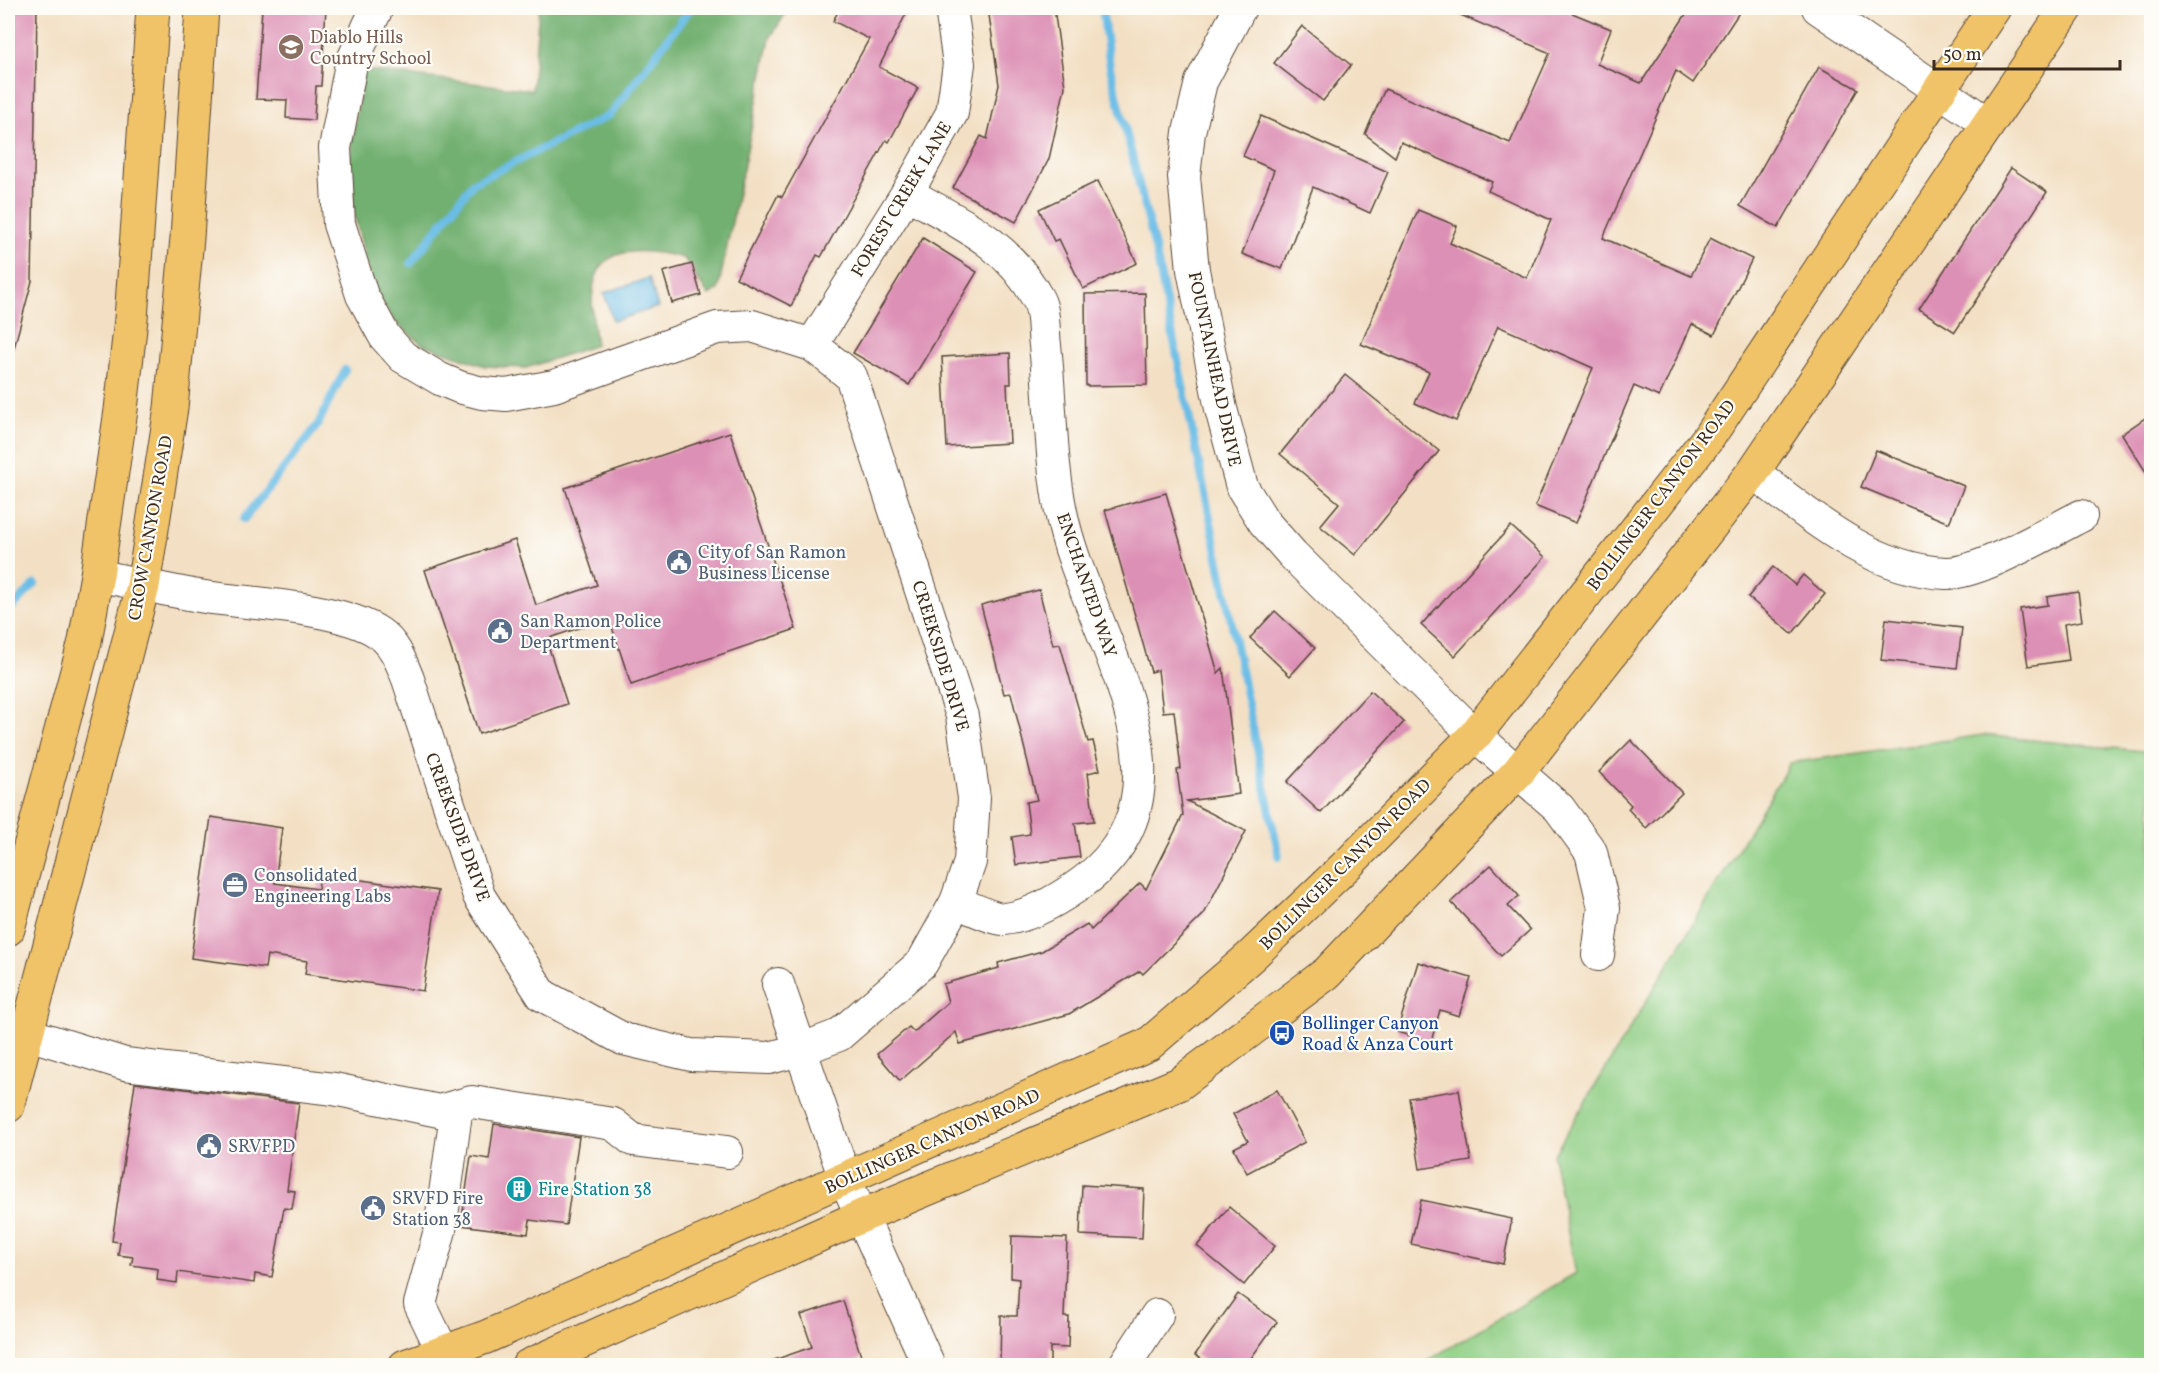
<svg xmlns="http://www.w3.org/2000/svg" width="2159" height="1373" font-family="Vollkorn,serif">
  <rect width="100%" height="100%" fill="#fdfcf7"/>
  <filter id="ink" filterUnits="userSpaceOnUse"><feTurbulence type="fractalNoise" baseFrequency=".0167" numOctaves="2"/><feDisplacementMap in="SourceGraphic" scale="12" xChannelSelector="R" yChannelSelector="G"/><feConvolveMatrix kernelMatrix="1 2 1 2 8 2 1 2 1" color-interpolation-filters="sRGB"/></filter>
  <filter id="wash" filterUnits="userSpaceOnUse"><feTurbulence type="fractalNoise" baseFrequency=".008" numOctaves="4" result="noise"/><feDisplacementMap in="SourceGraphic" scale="24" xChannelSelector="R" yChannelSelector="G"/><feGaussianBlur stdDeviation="1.35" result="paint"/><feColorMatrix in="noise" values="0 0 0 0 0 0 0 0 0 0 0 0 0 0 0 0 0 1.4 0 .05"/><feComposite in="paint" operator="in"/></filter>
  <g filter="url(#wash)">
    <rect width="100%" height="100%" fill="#f3e0c4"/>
    <polygon fill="#8ecd83" stroke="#647c50" stroke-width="1.5" points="1983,735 2151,752 2151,1365 1420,1365 1576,1273 1553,1156 1790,763"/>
    <path fill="#72b071" stroke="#566d48" stroke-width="1.5" d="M539 8H789L770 38 718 290 708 295 684 258C600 238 583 264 596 345L526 368 485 366 422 344 394 321 372 286 354 213 349 159 364 70 532 90Z"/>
    <polygon fill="#6abde6" stroke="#527482" stroke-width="1.5" points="649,278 658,307 613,321 604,293"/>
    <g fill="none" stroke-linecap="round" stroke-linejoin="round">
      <g stroke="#6abde6" stroke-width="8">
        <polyline points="1102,8 1110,67 1155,248 1279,856"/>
        <polyline points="411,263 473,183 610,115 691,8"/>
        <polyline points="244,519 317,426 345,370"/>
        <polyline points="8,612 35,584"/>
      </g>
    </g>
    <g id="blocks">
      <g fill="#dd90b5">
        <polygon points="8,8 37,8 32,281 14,348 8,347"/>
        <polygon points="262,8 326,8 321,86 316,86 314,120 286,118 287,100 256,99"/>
        <polygon points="840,8 909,8 879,67 918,88 889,142 886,140 821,257 817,255 791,306 736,278 778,195 782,197 869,39 833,21"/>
        <polygon points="988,8 1054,8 1065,87 1049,159 1016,222 953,188 981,136 987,139 999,85"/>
        <polygon points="1444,8 1560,8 1611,29 1597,64 1641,83 1690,8 1742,8 1693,83 1676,71 1603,238 1691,276 1710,238 1752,259 1714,335 1692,324 1659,397 1634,386 1576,523 1535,506 1593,368 1498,326 1456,421 1415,403 1429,372 1361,344 1418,210 1457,226 1450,243 1527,278 1551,220 1488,191 1492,182 1401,142 1395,157 1365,134 1385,89 1510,143 1550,53"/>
        <polygon points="1302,26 1351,65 1323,101 1274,63"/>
        <polygon points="1819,67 1858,89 1778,228 1740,206"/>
        <polygon points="1261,116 1388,172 1370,213 1313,187 1282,269 1242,254 1274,170 1243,156"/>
        <polygon points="2011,168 2047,192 1955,332 1919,309"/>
        <polygon points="1098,181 1137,263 1083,289 1059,239 1054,241 1039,209"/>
        <polygon points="923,238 977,272 909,385 853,353"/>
        <polygon points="692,264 701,295 672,303 663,272"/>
        <polygon points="1145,293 1147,385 1086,386 1085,294"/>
        <polygon points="1010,353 1011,384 1007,384 1010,443 947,447 942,357"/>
        <polygon points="1345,375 1439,451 1355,555 1320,526 1339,503 1280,454"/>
        <polygon points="2151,414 2151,480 2122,434"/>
        <polygon points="730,432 796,629 631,685 609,618 546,639 567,704 479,734 425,570 515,540 536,605 597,585 565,488"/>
        <polygon points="1876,450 1964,486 1949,523 1861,487"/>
        <polygon points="1166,493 1218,673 1223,668 1239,794 1187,801 1246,831 1204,914 1143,974 1140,971 1069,1014 960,1044 956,1032 900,1081 877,1054 909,1027 914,1032 948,1002 943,984 999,968 998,963 1042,951 1087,924 1091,930 1140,883 1146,889 1183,815 1177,770 1181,769 1174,711 1163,712 1158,670 1151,672 1105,510"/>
        <polygon points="1511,526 1545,557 1455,656 1421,625"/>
        <polygon points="1773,567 1795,585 1803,575 1825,594 1792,634 1748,597"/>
        <polygon points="1039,590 1053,645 1060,644 1088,742 1093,741 1100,770 1088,773 1094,821 1075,823 1080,857 1016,865 1012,837 1030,834 1026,802 1037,800 1011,693 1004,694 981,605"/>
        <polygon points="2078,592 2082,621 2064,624 2069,660 2028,666 2020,609 2048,605 2047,597"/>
        <polygon points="1275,611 1315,648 1290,676 1250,638"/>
        <polygon points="1886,619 1962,628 1957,668 1881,660"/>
        <polygon points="1370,691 1404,722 1321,813 1287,782"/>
        <polygon points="1631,740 1682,793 1646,828 1628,809 1631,805 1599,772"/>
        <polygon points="211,817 282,828 275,883 318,889 320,874 438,891 423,991 305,974 307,961 267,955 265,968 191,958"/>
        <polygon points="1491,865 1519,896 1508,906 1530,930 1501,956 1451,902"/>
        <polygon points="1418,962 1471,978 1459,1016 1440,1010 1431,1042 1397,1032"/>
        <polygon points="135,1083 299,1103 287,1190 295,1191 292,1209 284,1208 272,1277 255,1274 254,1283 178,1272 177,1283 157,1280 158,1269 131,1265 133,1257 118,1255 120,1242 112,1241"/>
        <polygon points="1277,1090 1305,1142 1247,1173 1234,1148 1248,1141 1233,1114"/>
        <polygon points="1459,1090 1471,1161 1420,1169 1409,1098"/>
        <polygon points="494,1124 579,1137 566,1225 530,1220 528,1234 461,1225 471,1156 489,1159"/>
        <polygon points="1082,1185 1144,1189 1142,1238 1080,1235"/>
        <polygon points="1421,1200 1512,1219 1503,1264 1411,1244"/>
        <polygon points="1229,1207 1275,1246 1244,1285 1197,1246"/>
        <polygon points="1012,1236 1067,1238 1064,1317 1069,1317 1068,1348 1050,1347 1050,1365 1000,1365 1001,1316 1017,1316 1019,1279 1011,1278"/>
        <polygon points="1238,1294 1277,1322 1246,1365 1211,1365 1195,1355"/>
        <polygon points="843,1301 862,1359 843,1365 768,1365 768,1362 812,1347 801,1315"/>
      </g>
    </g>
  </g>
  <g filter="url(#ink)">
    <use href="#blocks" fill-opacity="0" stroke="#574537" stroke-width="1.5"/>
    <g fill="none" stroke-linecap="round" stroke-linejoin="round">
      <g stroke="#574537" stroke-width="34">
        <g id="minor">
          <polyline points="1240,8 1201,82 1189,132 1184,177 1193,270 1221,409 1242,487 1264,522 1293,555 1475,735 1559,808 1591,852 1604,908 1598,955"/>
          <polyline points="1818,8 1987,123"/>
          <path d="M907 193C961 224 1007 242 1038 299 1045 312 1043 332 1045 345 1051 401 1050 458 1061 512 1085 633 1215 792 1076 887 1057 900 1028 917 1004 919 993 919 967 906 956 902"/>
          <polyline points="812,345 907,193 952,113 959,64 951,8"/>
          <path d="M1753 472C1809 515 1871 570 1946 573 1979 574 2049 532 2081 516"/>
          <path d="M97 575C133 583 169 591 205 597 252 604 341 607 379 633 395 644 401 662 408 679L479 896 542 995 623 1039 691 1055 769 1058 800 1050 839 1035 922 963 956 902 970 862 974 798 962 716 851 376 812 345 752 326 717 328 554 386 506 395 482 393 459 387 440 379 403 357 385 337 362 295 339 224 335 148 351 64 377 8"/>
          <polyline points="778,984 845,1179 929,1366"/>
          <polyline points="28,1034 125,1064 334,1089 439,1111 472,1102 613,1124 633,1140 727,1152"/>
          <polyline points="443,1352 420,1304 440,1230 457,1106"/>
          <polyline points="1124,1366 1157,1315"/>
        </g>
      </g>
      <g stroke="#574537" stroke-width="35">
        <g id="major">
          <polyline points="8,929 85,641 97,575 121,410 131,319 153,8"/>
          <polyline points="8,1106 143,586 171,408 187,238 202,8"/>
          <polyline points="405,1366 486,1337 1149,1044 1250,957 1351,861 1475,735 1708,438 1994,8"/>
          <polyline points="528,1366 862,1216 1179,1084 1327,973 1519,771 1753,472 2067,8"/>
        </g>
      </g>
      <use href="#minor" stroke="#fff" stroke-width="32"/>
      <use href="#major" stroke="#f0c369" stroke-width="33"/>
    </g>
  </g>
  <defs>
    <g id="school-disc" transform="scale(1.35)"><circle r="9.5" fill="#8d6e63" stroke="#fdfcf7"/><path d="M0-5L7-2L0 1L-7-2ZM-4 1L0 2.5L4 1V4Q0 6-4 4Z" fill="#fff"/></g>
    <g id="civic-disc" transform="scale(1.35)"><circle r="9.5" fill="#5c6f8a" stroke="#fdfcf7"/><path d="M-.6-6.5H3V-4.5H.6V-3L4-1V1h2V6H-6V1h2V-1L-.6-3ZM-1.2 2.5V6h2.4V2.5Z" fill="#fff"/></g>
    <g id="office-disc" transform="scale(1.35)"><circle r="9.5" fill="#5c6f8a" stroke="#fdfcf7"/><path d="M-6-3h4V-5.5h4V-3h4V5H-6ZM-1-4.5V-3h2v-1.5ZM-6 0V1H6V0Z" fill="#fff"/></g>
    <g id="bus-disc" transform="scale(1.35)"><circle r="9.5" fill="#1a4fb4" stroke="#fdfcf7"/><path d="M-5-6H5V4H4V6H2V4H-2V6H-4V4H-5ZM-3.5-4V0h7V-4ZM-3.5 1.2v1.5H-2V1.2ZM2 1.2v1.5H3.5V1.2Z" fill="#fff"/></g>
    <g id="building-disc" transform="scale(1.35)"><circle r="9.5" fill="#0f9aa8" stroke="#fdfcf7"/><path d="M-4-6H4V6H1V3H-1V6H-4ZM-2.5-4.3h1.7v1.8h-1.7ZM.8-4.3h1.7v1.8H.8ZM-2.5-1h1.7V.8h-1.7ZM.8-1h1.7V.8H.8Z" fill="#fff"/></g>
  </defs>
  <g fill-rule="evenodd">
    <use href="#school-disc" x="291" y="47"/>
    <use href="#civic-disc" x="679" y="562"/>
    <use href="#civic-disc" x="500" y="631"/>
    <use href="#office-disc" x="235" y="885"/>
    <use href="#bus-disc" x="1282" y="1033"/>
    <use href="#civic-disc" x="209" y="1146"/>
    <use href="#building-disc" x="519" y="1189"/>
    <use href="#civic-disc" x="373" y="1208"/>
  </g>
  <g text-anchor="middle" stroke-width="4.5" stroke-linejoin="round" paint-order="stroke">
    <g font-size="18" fill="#785e54" stroke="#fdfcf7" text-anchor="start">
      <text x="310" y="43">Diablo Hills<tspan x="310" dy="21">Country School</tspan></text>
    </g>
    <g font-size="18" fill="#3b2a1e" stroke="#fdfcf7">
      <text transform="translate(901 199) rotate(-59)" y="6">FOREST CREEK LANE</text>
      <text transform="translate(1215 369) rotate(78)" y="6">FOUNTAINHEAD DRIVE</text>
      <text transform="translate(1661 495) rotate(-53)" y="6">BOLLINGER CANYON ROAD</text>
      <text transform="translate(150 528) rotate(-80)" y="6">CROW CANYON ROAD</text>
      <text transform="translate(1087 585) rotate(71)" y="6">ENCHANTED WAY</text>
      <text transform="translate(941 656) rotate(73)" y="6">CREEKSIDE DRIVE</text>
      <text transform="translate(458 827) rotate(70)" y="6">CREEKSIDE DRIVE</text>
      <text transform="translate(1345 864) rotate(-45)" y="6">BOLLINGER CANYON ROAD</text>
      <text transform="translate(932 1141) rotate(-24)" y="6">BOLLINGER CANYON ROAD</text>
    </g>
    <g font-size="18" fill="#4e5e75" stroke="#fdfcf7" text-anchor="start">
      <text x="698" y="558">City of San Ramon<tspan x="698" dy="21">Business License</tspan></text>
      <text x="520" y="627">San Ramon Police<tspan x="520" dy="21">Department</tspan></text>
      <text x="254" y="881">Consolidated<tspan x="254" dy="21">Engineering Labs</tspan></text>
      <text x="228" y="1152">SRVFPD</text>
      <text x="392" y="1204">SRVFD Fire<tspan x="392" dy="21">Station 38</tspan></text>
    </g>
    <g font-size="18" fill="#164399" stroke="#fdfcf7" text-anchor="start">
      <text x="1302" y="1029">Bollinger Canyon<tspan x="1302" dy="21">Road &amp; Anza Court</tspan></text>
    </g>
    <g font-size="18" fill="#0d838f" stroke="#fdfcf7" text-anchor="start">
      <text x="538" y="1195">Fire Station 38</text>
    </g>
  </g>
  <rect width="2159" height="1373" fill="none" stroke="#fdfcf7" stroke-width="30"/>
  <path d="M1934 60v9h186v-9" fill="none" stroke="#3b2a1e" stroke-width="3"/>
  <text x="1943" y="60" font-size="18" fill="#3b2a1e" stroke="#fdfcf7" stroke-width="4.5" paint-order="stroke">50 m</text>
</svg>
